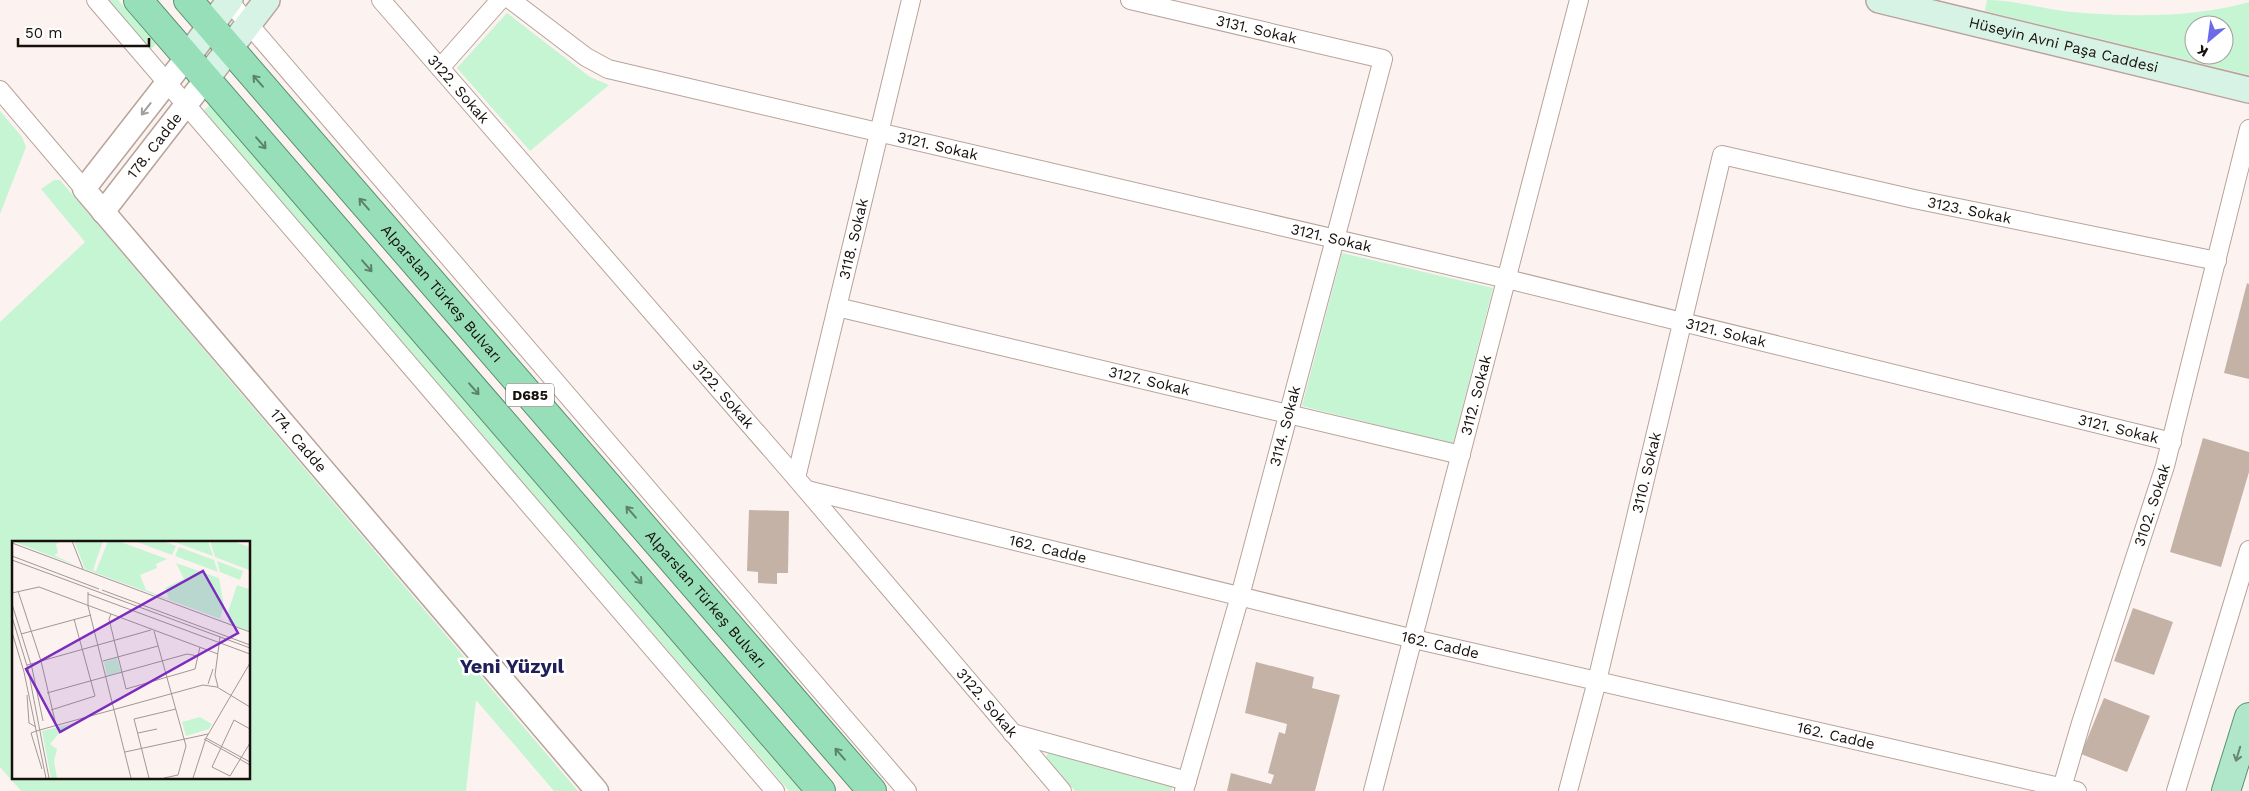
<svg xmlns="http://www.w3.org/2000/svg" width="2249" height="791" font-family="'Work Sans',sans-serif">
  <rect width="100%" height="100%" fill="#fcf3f0"/>
  <g fill="#c5f5d3" fill-rule="evenodd">
    <polygon points="108,0 118,0 156,44 151,49"/>
    <path d="M1987 0C2015 0 2043 9 2071 12 2129 17 2193 18 2249 2V75L1985 11ZM2194 25H2224V55H2194Z"/>
    <polygon points="507,13 590,77 609,85 530,151 457,68"/>
    <polygon points="210,105 801,791 789,791 203,111"/>
    <polygon points="0,111 22,137 26,147 0,214"/>
    <path d="M54 180H60L578 791H554L476 700 466 791H21L0 767V322L85 242 41 189ZM249 542V777H14V542Z"/>
    <polygon points="1342,253 1493,288 1453,444 1302,406"/>
    <polygon points="1049,751 1173,786 1171,791 1075,791 1046,757"/>
  </g>
  <g fill="#c5b2a6">
    <polygon points="2247,283 2249,284 2249,379 2224,373"/>
    <polygon points="2203,438 2249,452 2249,472 2221,567 2170,552"/>
    <polygon points="749,510 789,511 788,573 777,573 777,584 758,583 758,572 747,571"/>
    <polygon points="2133,608 2173,622 2154,675 2114,661"/>
    <polygon points="1256,662 1314,677 1312,688 1340,695 1315,791 1227,791 1231,773 1271,784 1274,775 1268,773 1279,732 1285,734 1287,724 1245,713"/>
    <polygon points="2104,698 2150,716 2127,772 2081,754"/>
  </g>
  <g fill="none" stroke-linecap="round" stroke-linejoin="round">
    <g stroke="#b8a39a" stroke-width="20">
      <g id="minor">
        <polyline points="96,0 775,791"/>
        <polyline points="228,0 907,791"/>
        <path id="s1" d="M381 0 796 478 1062 791"/>
        <path id="s2" d="M511 0 586 57 608 69 1507 279 2172 442"/>
        <path id="s3" d="M1130 0 1383 59 1240 596 1184 791"/>
        <polyline points="440,68 500,0"/>
        <polyline points="0,90 84,189"/>
        <path id="s4" d="M837 307 1461 455"/>
        <path id="s5" d="M796 478 911 0"/>
        <path id="s6" d="M807 490 1414 639 2077 791"/>
        <polyline points="1012,733 1187,781"/>
        <path id="s7" d="M1373 791 1579 0"/>
        <path id="s8" d="M1568 791 1597 681 1722 155 1914 199 2217 261"/>
        <path id="s9" d="M2061 791 2081 723 2165 466 2249 129"/>
        <polyline points="2176,791 2249,550"/>
      </g>
    </g>
    <g stroke="#b8a39a" stroke-width="25">
      <g id="tertiary">
        <path id="s10" d="M187 57 84 189 597 791"/>
        <path id="s11" d="M103 212 206 79"/>
      </g>
    </g>
    <g stroke="#b8a39a" stroke-width="28">
      <g id="secondary">
        <path id="s12" d="M1879 0 2249 90"/>
        <polyline points="187,57 230,0"/>
        <polyline points="206,79 267,0"/>
      </g>
    </g>
    <g stroke="#589171" stroke-width="30">
      <polyline id="primary" points="2226,791 2249,717"/>
    </g>
    <g stroke="#589171" stroke-width="30">
      <g id="trunk">
        <polyline points="138,0 821,791"/>
        <path id="s13" d="M188 0 872 791"/>
      </g>
    </g>
    <use href="#minor" stroke="#fff" stroke-width="18"/>
    <use href="#tertiary" stroke="#fff" stroke-width="22"/>
    <use href="#secondary" stroke="#d7f3e5" stroke-width="25"/>
    <use href="#primary" stroke="#b0e7ca" stroke-width="28"/>
    <use href="#trunk" stroke="#96dfb8" stroke-width="28"/>
  </g>
  <defs><path id="oneway-shaft" d="M-6 0H5M1.5-3L5.5 0L1.5 3" fill="none" stroke-width="1.6" stroke-linecap="round" stroke-linejoin="round" transform="scale(1.25)"/></defs>
  <g stroke="#5d826b">
    <use href="#oneway-shaft" transform="translate(258 81) rotate(-131)"/>
    <use href="#oneway-shaft" transform="translate(261 143) rotate(49)"/>
    <use href="#oneway-shaft" transform="translate(364 204) rotate(-131)"/>
    <use href="#oneway-shaft" transform="translate(367 266) rotate(49)"/>
    <use href="#oneway-shaft" transform="translate(474 389) rotate(49)"/>
    <use href="#oneway-shaft" transform="translate(631 512) rotate(-131)"/>
    <use href="#oneway-shaft" transform="translate(637 578) rotate(49)"/>
    <use href="#oneway-shaft" transform="translate(840 754) rotate(-131)"/>
  </g>
  <use stroke="#a29f9e" href="#oneway-shaft" transform="translate(146 109) rotate(128)"/>
  <use stroke="#6b8675" href="#oneway-shaft" transform="translate(2238 754) rotate(107)"/>
  <g text-anchor="middle" stroke-width="5" stroke-linejoin="round" paint-order="stroke">
    <rect fill="#fff" stroke="#5d5856" stroke-width="1" x="506" y="383.5" width="48" height="23" rx="4"/>
    <g font-size="14" font-weight="bold" fill="#17100d">
      <text x="530" y="400">D685</text>
    </g>
    <g font-size="15" fill="#17100d" stroke="#fff">
      <text dy="5" stroke="none"><textPath href="#s3" startOffset="130">3131. Sokak</textPath></text>
      <text dy="5" stroke="none"><textPath href="#s12" startOffset="190">Hüseyin Avni Paşa Caddesi</textPath></text>
      <text dy="5" stroke="none"><textPath href="#s1" startOffset="118">3122. Sokak</textPath></text>
      <text dy="5" stroke="none"><textPath href="#s11" startOffset="84">178. Cadde</textPath></text>
      <text dy="5" stroke="none"><textPath href="#s2" startOffset="458">3121. Sokak</textPath></text>
      <text dy="5" stroke="none"><textPath href="#s8" startOffset="908">3123. Sokak</textPath></text>
      <text dy="5" stroke="none"><textPath href="#s5" startOffset="246">3118. Sokak</textPath></text>
      <text dy="5" stroke="none"><textPath href="#s2" startOffset="862">3121. Sokak</textPath></text>
      <text dy="5" stroke="none"><textPath href="#s13" startOffset="388">Alparslan Türkeş Bulvarı</textPath></text>
      <text dy="5" stroke="none"><textPath href="#s2" startOffset="1268">3121. Sokak</textPath></text>
      <text dy="5" stroke="none"><textPath href="#s4" startOffset="321">3127. Sokak</textPath></text>
      <text dy="5" stroke="none"><textPath href="#s1" startOffset="522">3122. Sokak</textPath></text>
      <text dy="5" stroke="none"><textPath href="#s7" startOffset="409">3112. Sokak</textPath></text>
      <text transform="translate(1285 426) rotate(-75)" y="5">3114. Sokak</text>
      <text dy="5" stroke="none"><textPath href="#s2" startOffset="1672">3121. Sokak</textPath></text>
      <text dy="5" stroke="none"><textPath href="#s10" startOffset="498">174. Cadde</textPath></text>
      <text dy="5" stroke="none"><textPath href="#s8" startOffset="328">3110. Sokak</textPath></text>
      <text dy="5" stroke="none"><textPath href="#s9" startOffset="300">3102. Sokak</textPath></text>
      <text dy="5" stroke="none"><textPath href="#s6" startOffset="248">162. Cadde</textPath></text>
      <text dy="5" stroke="none"><textPath href="#s13" startOffset="792">Alparslan Türkeş Bulvarı</textPath></text>
      <text dy="5" stroke="none"><textPath href="#s6" startOffset="652">162. Cadde</textPath></text>
      <text dy="5" stroke="none"><textPath href="#s1" startOffset="928">3122. Sokak</textPath></text>
      <text dy="5" stroke="none"><textPath href="#s6" startOffset="1058">162. Cadde</textPath></text>
    </g>
    <g font-size="20" font-weight="bold" fill="#211f58" stroke="#fff">
      <text x="512" y="673">Yeni Yüzyıl</text>
    </g>
  </g>
  <g transform="translate(12 541)">
    <rect width="238" height="238" fill="#fcf3f0"/>
    <path d="M0 0H51L44 3 46 12 42 14 65 25ZM62 0H91L81 29 84 30 96 0H106L155 18 144 23 145 27 128 34 134 49 157 58 153 47 172 38 164 22 207 37 212 65 208 77 214 80 73 28ZM122 0H151L164 5 160 14ZM160 0H196L201 15ZM198 0H221L237 6V29L203 16ZM167 6 202 19 206 31 163 15ZM205 20 231 30 228 39 208 31ZM225 44 237 48V90L217 82 216 71ZM105 117 109 131 95 135 92 121ZM188 176 200 183 197 188 174 195 170 181ZM62 182 50 189 38 203 45 208 42 220 45 237H39L30 190Z" fill="#c5f5d3"/>
    <path fill="none" stroke="#a09895" stroke-width="1" d="M60 0 71 28M0 2 238 91M0 15 87 48M0 19 238 107M90 49 238 104M6 50 29 120 44 184M76 51V65L119 237M0 52 27 46 206 113M76 53 238 113M0 63 20 127 31 180M99 73 97 78 114 148 183 128 188 106M0 76 16 128 37 237M142 90 174 205 166 234 152 237M0 91 12 131 34 237M9 93 79 74M91 120 146 105M15 124 139 89M196 143 201 128M206 146 203 134 208 96M35 152 175 113 186 115M15 154 17 182 24 186M39 169 83 155 62 78M238 188 222 179 200 226 218 235 238 202M24 190 19 192 30 228M24 190 191 144 205 146 238 166M126 192 145 188M194 197 238 221M192 198 238 224M113 211 196 193M137 237 122 178 164 168M181 237 194 197 238 122"/>
    <path fill="#7b2cbf" fill-opacity="0.15" stroke="#7b2cbf" stroke-width="2.5" d="M191 30 226 92 48 191 14 128Z"/>
    <rect width="238" height="238" fill="none" stroke="#17100d" stroke-width="2.5"/>
  </g>
  <g transform="translate(2209 40) rotate(209)"><circle r="24" fill="#ffffff" stroke="#a29f9e"/>
  <path d="M0-4L9 19L0 12L-9 19Z" fill="#6b6ce5"/>
  <text y="-8" font-size="14" font-weight="bold" text-anchor="middle" fill="#17100d">K</text>
  </g>
  <path d="M18 38v8h131v-8" fill="none" stroke="#17100d" stroke-width="2.5"/>
  <text x="25" y="38" font-size="15" fill="#17100d" stroke="#ffffff" stroke-width="4" paint-order="stroke">50 m</text>
</svg>
